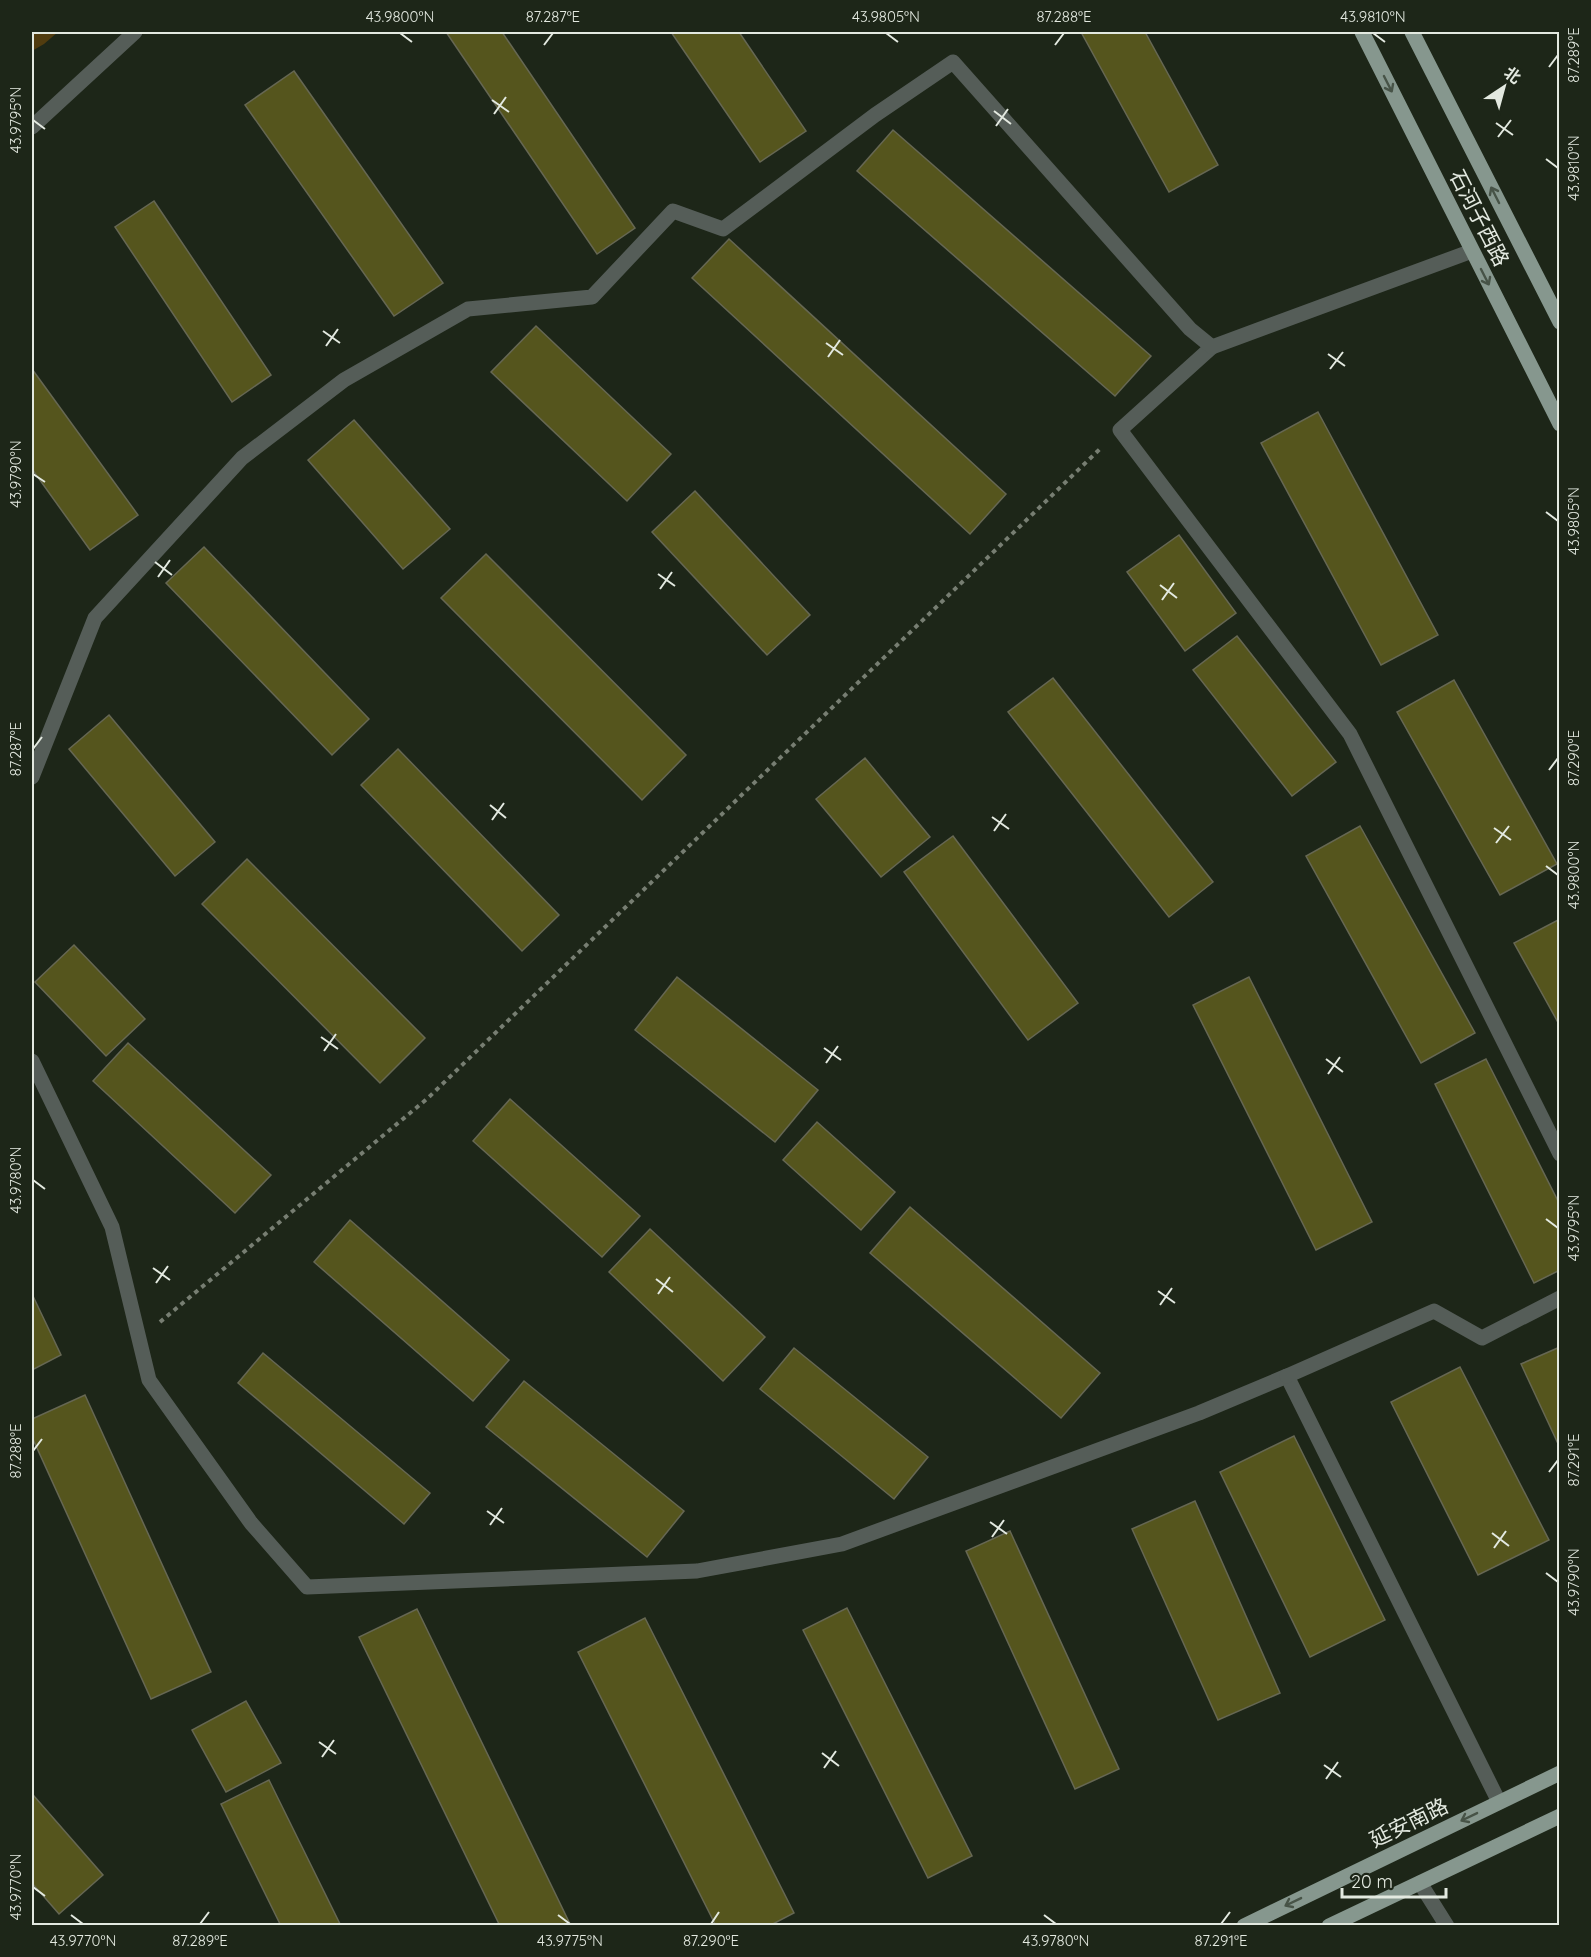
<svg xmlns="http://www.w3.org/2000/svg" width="1591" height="1957" font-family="Quicksand,'Noto Sans SC',sans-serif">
  <rect width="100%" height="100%" fill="#1d2618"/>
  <polygon fill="#513c0f" points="32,32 58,32 44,44 32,51"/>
  <g fill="#55551d" stroke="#666753" stroke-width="1.5">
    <polygon points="446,32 502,32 635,228 597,254"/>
    <polygon points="671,32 739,32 806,131 760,162"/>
    <polygon points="1081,32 1145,32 1218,165 1169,192"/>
    <polygon points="294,71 443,283 394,316 245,105"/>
    <polygon points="893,130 1151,356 1115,396 857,171"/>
    <polygon points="154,201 271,375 232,402 115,227"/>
    <polygon points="729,239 1006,494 970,534 692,278"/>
    <polygon points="536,326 671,454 627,501 491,372"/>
    <polygon points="32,369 138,515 90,550 32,469"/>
    <polygon points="1318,412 1438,635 1381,665 1261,443"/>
    <polygon points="354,420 450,529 403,569 308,460"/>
    <polygon points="695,491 810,615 767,655 652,532"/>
    <polygon points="1179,535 1236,613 1185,651 1127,572"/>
    <polygon points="204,547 369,719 332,755 166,583"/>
    <polygon points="486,554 686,755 642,800 441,598"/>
    <polygon points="1237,636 1336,762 1292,796 1193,670"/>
    <polygon points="1053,678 1213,882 1169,917 1008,712"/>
    <polygon points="1454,680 1557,864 1500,895 1397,712"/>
    <polygon points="109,715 215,842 175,876 69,749"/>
    <polygon points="398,749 559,915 522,951 361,785"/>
    <polygon points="865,758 930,837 881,877 816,799"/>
    <polygon points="1360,826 1475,1033 1421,1063 1306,856"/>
    <polygon points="953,836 1078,1003 1028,1040 904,872"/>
    <polygon points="247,859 425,1038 380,1083 202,904"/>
    <polygon points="1560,919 1560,1026 1514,943"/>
    <polygon points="74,945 145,1019 106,1056 35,982"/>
    <polygon points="677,977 818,1090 775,1142 635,1030"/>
    <polygon points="1249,977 1372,1222 1316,1250 1193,1005"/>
    <polygon points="128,1043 271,1175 235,1213 93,1081"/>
    <polygon points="1486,1059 1560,1205 1560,1270 1534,1283 1435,1084"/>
    <polygon points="510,1099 640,1216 602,1257 473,1141"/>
    <polygon points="817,1122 895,1192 861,1230 783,1160"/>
    <polygon points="910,1207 1100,1373 1061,1418 870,1253"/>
    <polygon points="350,1220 509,1360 473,1401 314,1262"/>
    <polygon points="650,1229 765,1337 723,1381 609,1272"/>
    <polygon points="32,1294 61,1355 32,1370"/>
    <polygon points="1560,1347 1560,1448 1521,1364"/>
    <polygon points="794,1348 928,1457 894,1499 760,1389"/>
    <polygon points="263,1353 430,1493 404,1524 238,1383"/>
    <polygon points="1460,1367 1549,1540 1478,1575 1391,1402"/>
    <polygon points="524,1381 684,1511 647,1557 486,1427"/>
    <polygon points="85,1395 211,1672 151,1699 32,1437 32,1419"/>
    <polygon points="1294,1436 1385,1620 1310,1657 1220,1472"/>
    <polygon points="1195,1501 1280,1693 1218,1720 1132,1529"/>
    <polygon points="1010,1531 1119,1769 1075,1789 966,1551"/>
    <polygon points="847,1608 972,1856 928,1878 803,1630"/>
    <polygon points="417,1609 571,1926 500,1926 359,1637"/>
    <polygon points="645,1618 794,1913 769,1926 716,1926 578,1652"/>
    <polygon points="246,1701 281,1763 226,1792 192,1730"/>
    <polygon points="269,1780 341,1926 281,1926 221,1804"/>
    <polygon points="34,1796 103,1875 59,1914 32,1883 32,1799"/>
  </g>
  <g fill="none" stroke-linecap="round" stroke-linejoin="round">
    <polyline stroke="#777e72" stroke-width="4" stroke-dasharray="4.5 4.5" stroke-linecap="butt" points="160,1322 428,1098 1102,447"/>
    <g stroke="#555d58" stroke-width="15">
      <polyline points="32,127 135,32"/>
      <polyline points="1212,347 1120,430 1350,734 1560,1154"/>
      <polyline points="32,777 95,618 242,458 344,380 468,309 592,297 673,211 723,229 875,115 953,62 1190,329 1212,347 1472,251"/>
      <polyline points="32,1061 112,1227 149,1380 251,1523 307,1587 697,1571 842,1544 1199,1413 1287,1376 1499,1802"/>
      <polyline points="1287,1376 1434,1311 1482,1338 1560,1298"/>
      <polyline points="1420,1883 1447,1926"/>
    </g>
    <g stroke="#86978e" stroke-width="15">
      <polyline points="1362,32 1560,424"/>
      <polyline points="1412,32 1560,322"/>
      <polyline points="1244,1926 1560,1773"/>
      <polyline points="1329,1926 1560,1816"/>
    </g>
  </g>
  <defs><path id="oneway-shaft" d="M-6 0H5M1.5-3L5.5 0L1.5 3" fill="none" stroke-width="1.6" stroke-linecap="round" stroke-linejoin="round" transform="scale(1.5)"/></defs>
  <g stroke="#475347">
    <use href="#oneway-shaft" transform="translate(1388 84) rotate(63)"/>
    <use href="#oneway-shaft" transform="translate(1495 195) rotate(-117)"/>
    <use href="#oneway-shaft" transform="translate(1485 277) rotate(63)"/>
    <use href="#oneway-shaft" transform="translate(1469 1817) rotate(154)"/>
    <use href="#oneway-shaft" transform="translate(1293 1902) rotate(154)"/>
  </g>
  <path fill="none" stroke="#e3e9e0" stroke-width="2" d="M400 33 412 42M886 33 898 42M1373 33 1385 42M544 45 553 33M1055 45 1064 33M1549 67 1558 55M492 100 509 112M994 111 1011 124M494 114 506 97M33 120 45 129M1496 123 1513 135M996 126 1008 109M1498 137 1511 120M1546 159 1558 168M323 331 340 343M826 343 843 355M326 346 338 329M1328 354 1345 366M828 357 840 340M1330 369 1343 352M33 474 45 482M1546 512 1558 521M155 562 172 575M658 574 675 586M158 577 170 560M1160 585 1177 598M660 589 672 572M1162 600 1174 583M33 749 42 737M1549 770 1558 758M490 805 506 818M992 817 1009 829M492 820 504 803M1494 828 1511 840M994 831 1006 814M1496 843 1509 826M1546 866 1558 875M321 1037 338 1049M824 1048 841 1060M324 1051 336 1034M1326 1059 1343 1072M826 1063 838 1046M1328 1074 1340 1057M33 1180 45 1189M1546 1219 1558 1228M153 1268 170 1280M656 1279 673 1292M156 1283 168 1266M1158 1291 1175 1303M658 1294 670 1277M1160 1305 1172 1288M33 1451 42 1439M1549 1472 1558 1460M487 1511 504 1523M990 1522 1007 1534M490 1525 502 1508M1492 1533 1509 1546M992 1537 1004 1520M1494 1548 1506 1531M1546 1573 1558 1582M319 1742 336 1754M822 1753 839 1766M322 1757 334 1740M1324 1765 1341 1777M824 1768 836 1751M1326 1779 1338 1762M33 1887 45 1896M71 1915 83 1924M558 1915 570 1924M1044 1915 1056 1924M200 1924 209 1912M711 1924 719 1912M1221 1924 1230 1912"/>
  <g text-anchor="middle" stroke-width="4.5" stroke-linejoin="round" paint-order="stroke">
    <g font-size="21" fill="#e3e9e0" stroke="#1d2618">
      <text transform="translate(1479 218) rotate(63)" y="7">石河子西路</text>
      <text transform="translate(1409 1823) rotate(-26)" y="7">延安南路</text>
    </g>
  </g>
  <rect width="1591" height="1957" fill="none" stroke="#1d2618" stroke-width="66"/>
  <g transform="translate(1504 87) rotate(36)" stroke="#1d2618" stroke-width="4.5" paint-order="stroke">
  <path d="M0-4.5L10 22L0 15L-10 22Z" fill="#e3e9e0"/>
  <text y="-9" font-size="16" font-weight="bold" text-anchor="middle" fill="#e3e9e0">北</text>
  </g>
  <path d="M1342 1888v9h104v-9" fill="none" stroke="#e3e9e0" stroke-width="3"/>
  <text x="1351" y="1888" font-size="18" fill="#e3e9e0" stroke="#1d2618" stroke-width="4.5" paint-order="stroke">20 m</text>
  <rect x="33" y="33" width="1525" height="1891" fill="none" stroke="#e3e9e0" stroke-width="2"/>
  <g font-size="15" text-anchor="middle" fill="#e3e9e0">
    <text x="400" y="22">43.9800°N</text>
    <text x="553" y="22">87.287°E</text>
    <text x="886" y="22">43.9805°N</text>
    <text x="1064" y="22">87.288°E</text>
    <text x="1373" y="22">43.9810°N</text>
    <text transform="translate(1574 55) rotate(-90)" y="5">87.289°E</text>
    <text transform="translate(16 120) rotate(-90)" y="5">43.9795°N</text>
    <text transform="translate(1574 168) rotate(-90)" y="5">43.9810°N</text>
    <text transform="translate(16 474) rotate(-90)" y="5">43.9790°N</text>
    <text transform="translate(1574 521) rotate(-90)" y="5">43.9805°N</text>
    <text transform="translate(16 749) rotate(-90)" y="5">87.287°E</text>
    <text transform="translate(1574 758) rotate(-90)" y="5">87.290°E</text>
    <text transform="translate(1574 875) rotate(-90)" y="5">43.9800°N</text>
    <text transform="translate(16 1180) rotate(-90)" y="5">43.9780°N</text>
    <text transform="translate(1574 1228) rotate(-90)" y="5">43.9795°N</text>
    <text transform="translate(16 1451) rotate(-90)" y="5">87.288°E</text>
    <text transform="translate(1574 1460) rotate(-90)" y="5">87.291°E</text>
    <text transform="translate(1574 1582) rotate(-90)" y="5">43.9790°N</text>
    <text transform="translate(16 1887) rotate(-90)" y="5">43.9770°N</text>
    <text x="83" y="1946">43.9770°N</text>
    <text x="200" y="1946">87.289°E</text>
    <text x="570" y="1946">43.9775°N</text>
    <text x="711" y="1946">87.290°E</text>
    <text x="1056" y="1946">43.9780°N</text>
    <text x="1221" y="1946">87.291°E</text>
  </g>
</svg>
